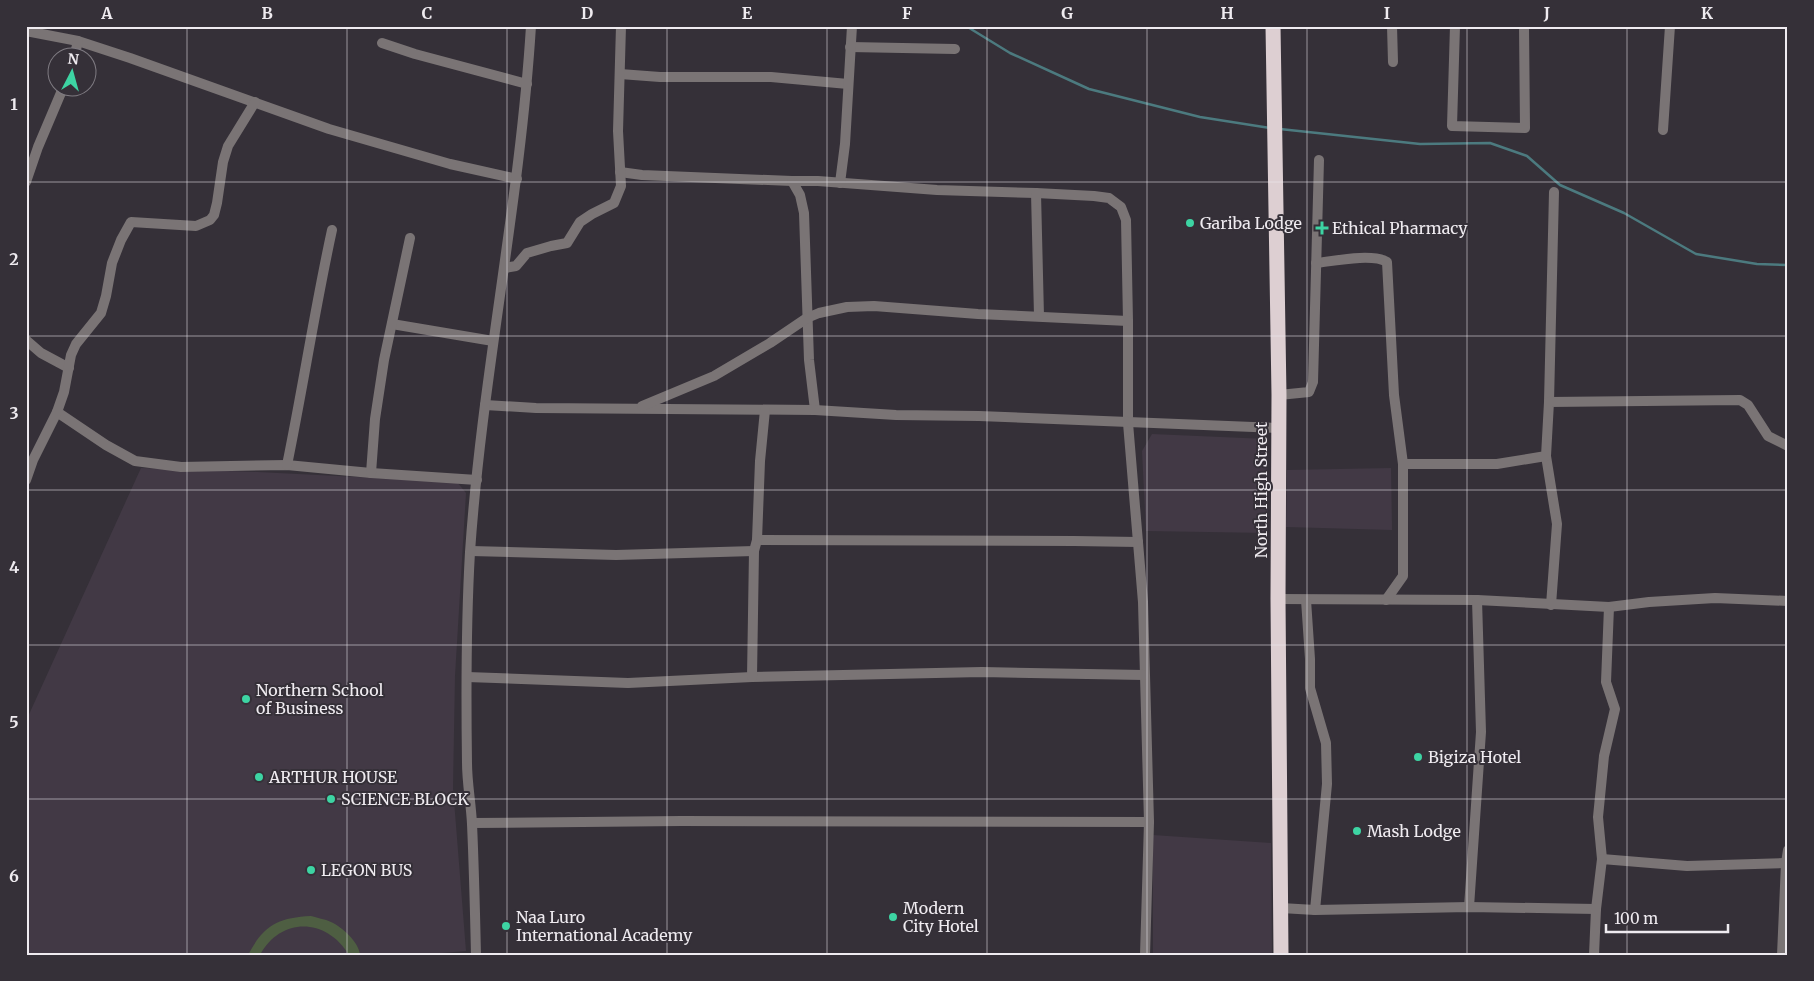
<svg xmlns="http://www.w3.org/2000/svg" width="1814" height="981" font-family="Merriweather,serif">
  <rect width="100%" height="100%" fill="#353038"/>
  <g fill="#423945">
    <polygon points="1152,434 1267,439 1268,533 1146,531 1142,451"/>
    <polygon points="141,468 258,472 457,482 466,493 455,676 453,788 466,951 419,955 26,955 26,721"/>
    <polygon points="1391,468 1392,530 1286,527 1287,470"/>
    <polygon points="1153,835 1271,843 1272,955 1153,955"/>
  </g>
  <path fill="#4e5e42" d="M311 916C317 918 325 919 331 922 342 927 359 942 360 955H349C327 918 281 916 260 955H248C264 925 277 918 311 916Z"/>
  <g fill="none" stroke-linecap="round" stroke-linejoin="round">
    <g stroke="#4c7a7f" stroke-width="2.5">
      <polyline points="966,26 1010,53 1089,89 1200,117 1270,128"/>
      <polyline points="1280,129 1420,144 1490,143 1527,156 1560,185 1624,213 1696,254 1757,264 1788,265"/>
    </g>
    <g stroke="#7a7475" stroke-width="10">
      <polyline points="1392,26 1393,62"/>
      <polyline points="1455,26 1452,126 1525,128 1524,26"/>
      <polyline points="26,31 78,41 130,58 329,129 450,164 517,179"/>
      <polyline points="382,43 415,54 527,84"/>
      <polyline points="850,47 955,49"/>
      <polyline points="74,58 78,41"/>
      <polyline points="620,74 660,77 771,77 848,84"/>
      <polyline points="1663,130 1670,26"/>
      <polyline points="620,172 642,175 792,181 818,181 937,190 1036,193 1094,196 1109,198 1121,207 1126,220 1128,321 1128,423 1143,602 1149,822 1145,955"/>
      <polyline points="792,181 800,195 804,213 809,360 815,410"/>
      <polyline points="26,182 38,147 63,88"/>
      <polyline points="840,183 845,144 852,26"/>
      <polyline points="1036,193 1039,316"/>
      <path d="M1316 263C1333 261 1373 253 1387 262L1394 395 1403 464"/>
      <polyline points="505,268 516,266 527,253 551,246 567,243 580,222 592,214 614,203 621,186 618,131 621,26"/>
      <polyline points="392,324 493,341"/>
      <polyline points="26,340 41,353 69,368"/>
      <polyline points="1279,395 1309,392 1313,382 1319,160"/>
      <polyline points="1549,402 1554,192"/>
      <polyline points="485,405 536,408 815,410 896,415 979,416 1278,428"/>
      <polyline points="642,406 714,376 770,343 807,318 819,313 847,307 874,306 978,314 1128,321"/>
      <polyline points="57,412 106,445 135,461 181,467 287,465 371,473 477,480"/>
      <polyline points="1546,456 1557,524 1551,605"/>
      <path d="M287 465C303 387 315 308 332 230"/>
      <polyline points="371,473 375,419 384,360 410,238"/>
      <polyline points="26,480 33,460 57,412 64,392 71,355 76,344 101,313 106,296 112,263 121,240 131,222 196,226 210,220 214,215 217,203 223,162 228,146 255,102"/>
      <polyline points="757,540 1074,541 1138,542"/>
      <polyline points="471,551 616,555 754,551"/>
      <polyline points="1278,599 1477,600 1609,607 1649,602 1715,598 1788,601"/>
      <polyline points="1306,600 1310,659 1310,688 1326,743 1327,784 1315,910"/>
      <polyline points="1386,600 1403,576 1403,464 1497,464 1546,456 1549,402 1740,400 1748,405 1768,436 1788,446"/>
      <polyline points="467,677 628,683 752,677 982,672 1144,675"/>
      <polyline points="752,677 754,551 757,540 760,461 765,410"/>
      <polyline points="472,823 682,821 1149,822"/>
      <polyline points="1602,859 1598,817 1604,756 1615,709 1606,682 1609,607"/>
      <polyline points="1469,907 1481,732 1477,600"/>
      <polyline points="1281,908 1315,910 1469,907 1596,909"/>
      <path d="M476 955C475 911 474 867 472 824 471 803 467 783 467 763 466 693 466 622 470 552 482 376 520 203 531 26"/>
      <polyline points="1594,955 1596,909 1602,859 1687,866 1786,863"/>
      <polyline points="1782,955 1786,863 1788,850"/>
    </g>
    <polyline stroke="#ddcfd2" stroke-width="15" points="1273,26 1279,395 1278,599 1281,955"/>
  </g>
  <path fill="none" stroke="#efebf0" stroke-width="1" stroke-opacity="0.55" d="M187 26V955M347 26V955M507 26V955M667 26V955M827 26V955M987 26V955M1147 26V955M1307 26V955M1467 26V955M1627 26V955M26 182H1788M26 336H1788M26 490H1788M26 645H1788M26 799H1788"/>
  <g fill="#3dd4a3" stroke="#353038" stroke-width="2">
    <circle cx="1190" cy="223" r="5"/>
    <path d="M1319.5 220.5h5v5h5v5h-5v5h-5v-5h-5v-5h5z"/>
    <circle cx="246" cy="699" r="5"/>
    <circle cx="1418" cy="757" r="5"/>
    <circle cx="259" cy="777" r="5"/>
    <circle cx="331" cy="799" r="5"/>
    <circle cx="1357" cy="831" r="5"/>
    <circle cx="311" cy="870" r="5"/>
    <circle cx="893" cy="917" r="5"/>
    <circle cx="506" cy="926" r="5"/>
  </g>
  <g text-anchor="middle" stroke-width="4" stroke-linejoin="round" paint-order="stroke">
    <g font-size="16" fill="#efebf0" stroke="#353038" text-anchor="start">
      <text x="1200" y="229">Gariba Lodge</text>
      <text x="1332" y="234">Ethical Pharmacy</text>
      <text x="256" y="696">Northern School<tspan x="256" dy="18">of Business</tspan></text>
      <text x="1428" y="763">Bigiza Hotel</text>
      <text x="269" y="783">ARTHUR HOUSE</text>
      <text x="341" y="805">SCIENCE BLOCK</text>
      <text x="1367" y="837">Mash Lodge</text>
      <text x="321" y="876">LEGON BUS</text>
      <text x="903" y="914">Modern<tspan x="903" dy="18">City Hotel</tspan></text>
      <text x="516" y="923">Naa Luro<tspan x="516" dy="18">International Academy</tspan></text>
    </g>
    <g font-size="16" fill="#efebf0" stroke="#353038">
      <text transform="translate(1261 490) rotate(-90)" y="6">North High Street</text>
    </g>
  </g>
  <rect width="1814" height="981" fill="none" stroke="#353038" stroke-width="55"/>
  <g transform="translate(72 72) rotate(6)"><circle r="24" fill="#353038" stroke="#7f7b82"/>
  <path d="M0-4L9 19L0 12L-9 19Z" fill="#3dd4a3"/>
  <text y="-8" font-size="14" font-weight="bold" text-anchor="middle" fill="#efebf0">N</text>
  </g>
  <path d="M1606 924v8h122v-8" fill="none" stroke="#efebf0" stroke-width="2.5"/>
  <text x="1614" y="924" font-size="15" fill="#efebf0" stroke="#353038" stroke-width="4" paint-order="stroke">100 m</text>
  <rect x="28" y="28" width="1758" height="926" fill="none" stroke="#efebf0" stroke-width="2"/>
  <g font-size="16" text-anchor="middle" font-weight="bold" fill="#efebf0">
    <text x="107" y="19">A</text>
    <text x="267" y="19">B</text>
    <text x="427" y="19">C</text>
    <text x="587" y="19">D</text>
    <text x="747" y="19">E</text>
    <text x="907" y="19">F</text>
    <text x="1067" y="19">G</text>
    <text x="1227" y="19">H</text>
    <text x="1387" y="19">I</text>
    <text x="1547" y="19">J</text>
    <text x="1707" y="19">K</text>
    <text x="14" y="110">1</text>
    <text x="14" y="265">2</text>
    <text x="14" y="419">3</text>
    <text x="14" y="573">4</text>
    <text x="14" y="728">5</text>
    <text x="14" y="882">6</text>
  </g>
</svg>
